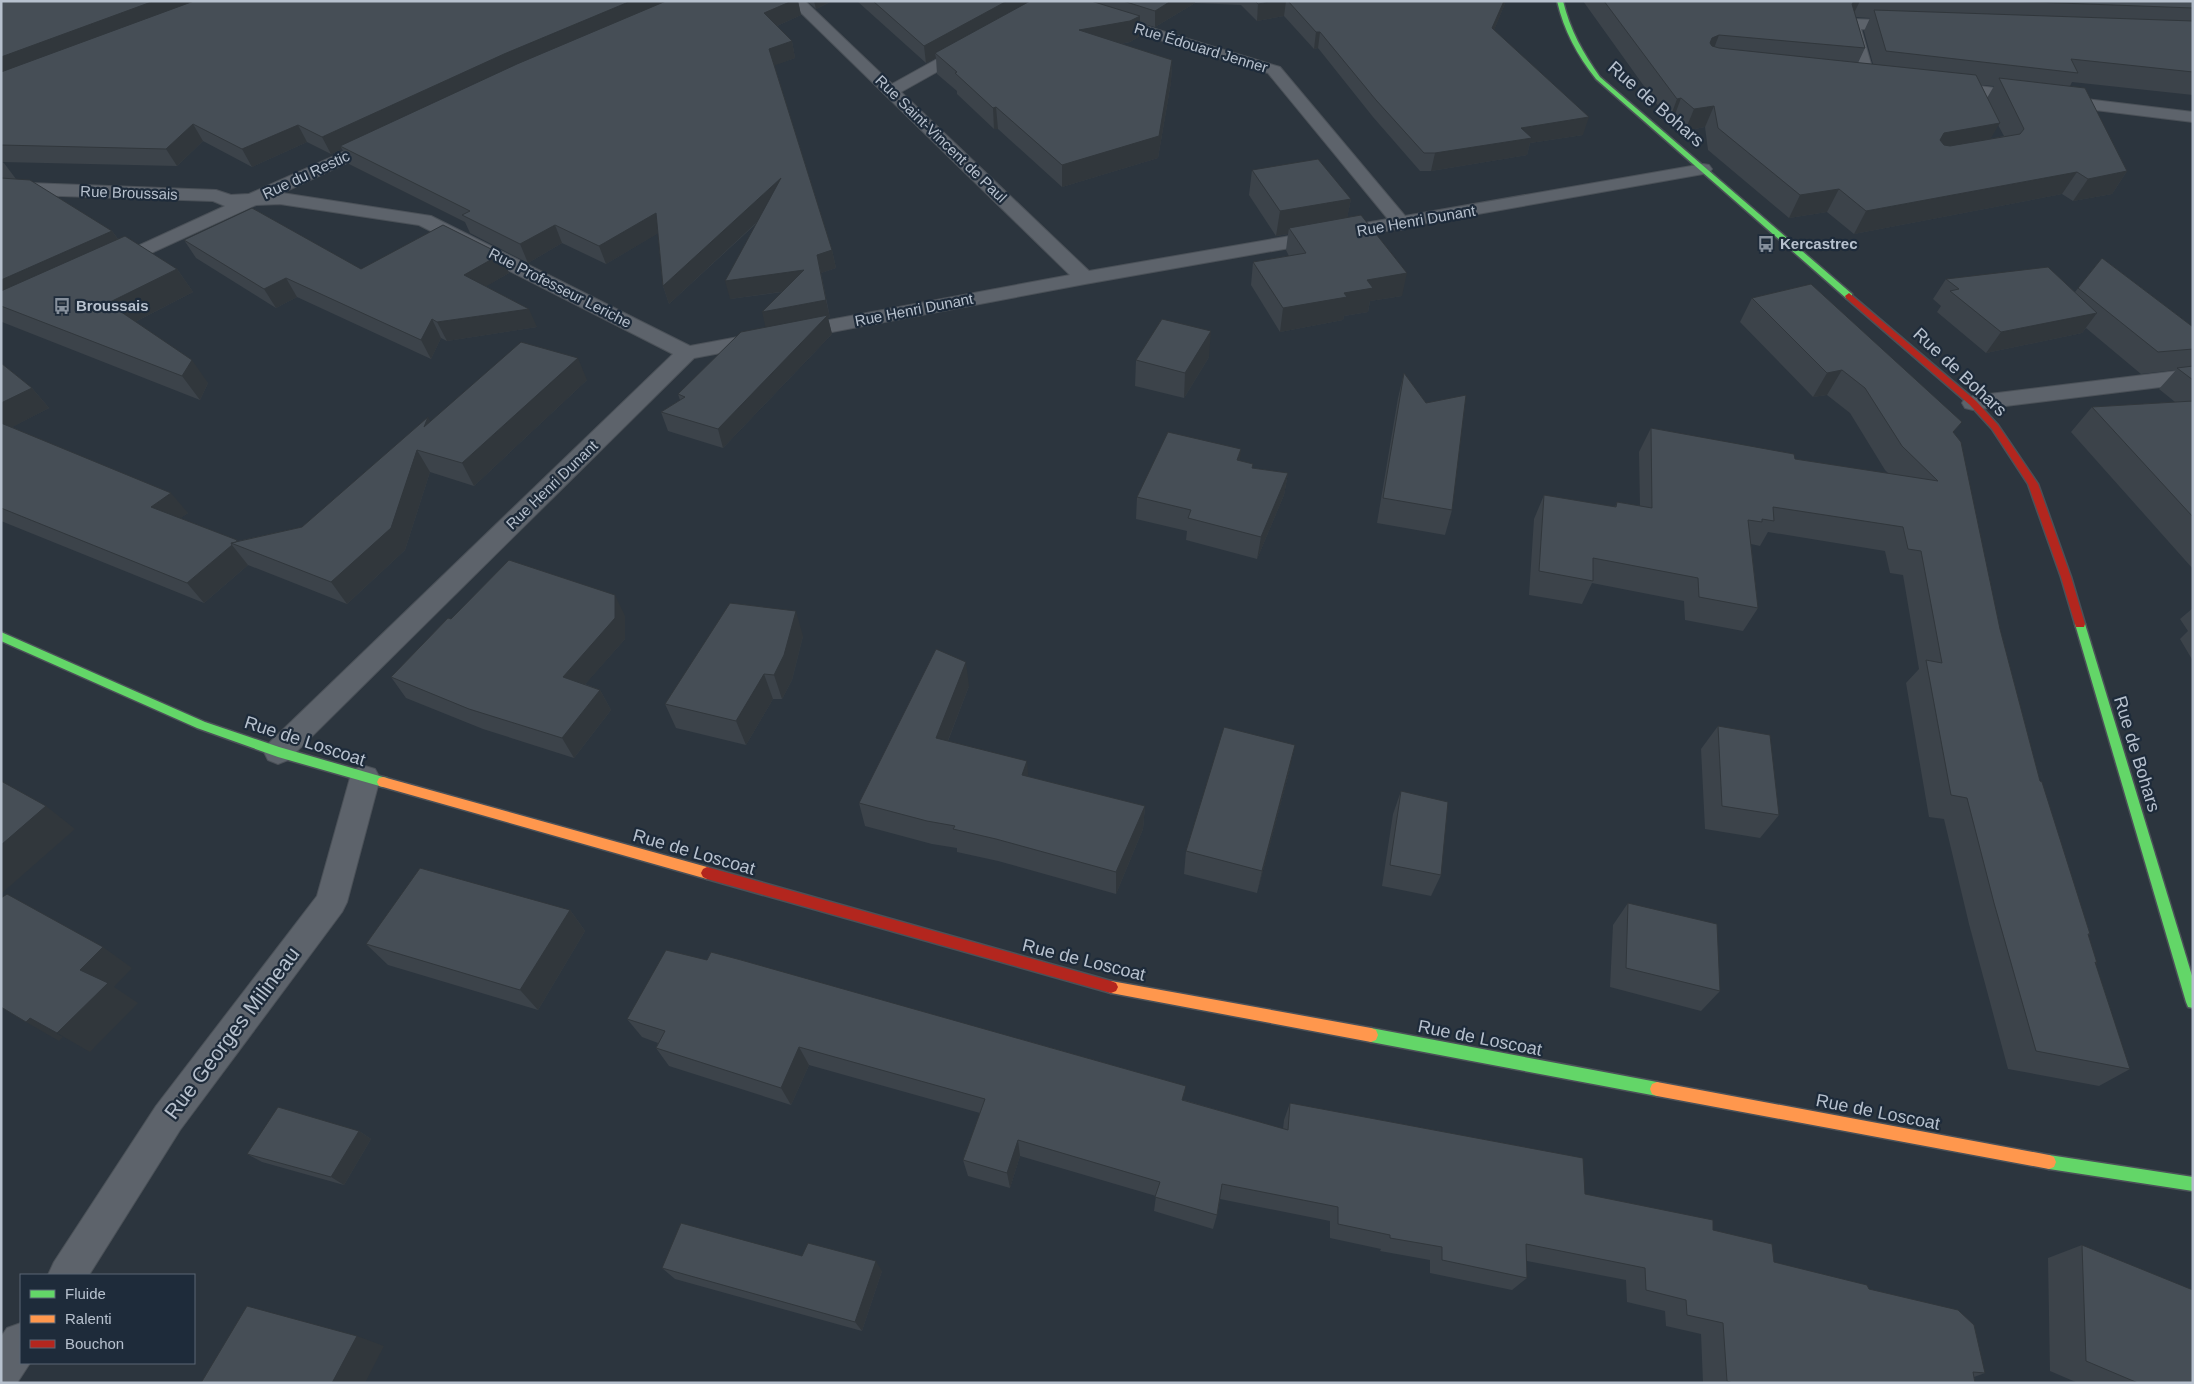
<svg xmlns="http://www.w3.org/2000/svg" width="2194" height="1384" font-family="Helvetica,sans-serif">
  <rect width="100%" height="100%" fill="#2c353e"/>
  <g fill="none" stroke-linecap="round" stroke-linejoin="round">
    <g stroke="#4b5158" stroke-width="2">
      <g id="street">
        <polygon points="789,1 805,1 892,84 964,44 976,44 978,47 976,50 901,92 1089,271 1388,219 1268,73 1098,21 1095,18 1098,15 1103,13 1280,67 1405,216 1703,164 1709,165 1712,169 1709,173 1703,174 1410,226 1402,230 1397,229 1085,284 694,358 288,760 278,764 268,760 264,752 268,744 673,354 419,225 280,204 256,205 112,271 105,269 102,265 105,261 225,206 213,201 1,194 1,182 216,190 231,195 249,194 379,136 385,137 388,141 385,145 282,193 431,216 690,346 1070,275"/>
        <polygon points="1852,19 1905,21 1911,23 1913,26 1911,29 1905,31 1861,29 1875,78 1873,81 1861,81 1859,78 1844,24 1847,21"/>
        <polygon points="1946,82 2193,112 2193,122 1940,91 1938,87 1940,83"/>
        <polygon points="2193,369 2193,383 1973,410 1965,408 1962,403 1965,398 1973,396"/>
        <polygon points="365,766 375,769 380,778 347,902 342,912 180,1130 89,1275 48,1275 54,1262 156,1106 317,896 350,778 355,769"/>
        <polygon points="21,1323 21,1363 30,1363 17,1383 1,1383 1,1337 7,1328"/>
      </g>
    </g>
    <g stroke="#4b5158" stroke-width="3">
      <g id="fast">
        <path d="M1557 1H1563C1570 30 1583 53 1600 77L1852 294V298H1846L1596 79C1577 55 1564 31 1557 1Z"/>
        <polygon points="2080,620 2085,624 2193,979 2193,1008 2188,1007 2186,1002 2075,624"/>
        <polygon points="1,632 205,722 279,747 383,777 387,778 389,782 387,786 383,787 278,757 197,728 1,641"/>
        <polygon points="1371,1028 1657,1082 1662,1084 1664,1089 1662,1094 1657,1096 1371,1042 1366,1040 1364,1035 1366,1030"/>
        <polygon points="2049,1155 2193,1177 2193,1191 2049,1169 2044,1167 2042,1162 2044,1157"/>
      </g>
    </g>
    <g stroke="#4b5158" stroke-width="3">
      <g id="slow">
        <polygon points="383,777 707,867 711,869 713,873 711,877 707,879 383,787 379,786 377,782 379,778"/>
        <polygon points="1111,981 1371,1028 1376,1030 1378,1035 1376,1040 1371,1042 1111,993 1106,991 1104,987 1106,983"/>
        <polygon points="1657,1082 2049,1155 2054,1157 2056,1162 2054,1167 2049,1169 1657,1096 1652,1094 1650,1089 1652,1084"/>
      </g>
    </g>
    <g stroke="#4b5158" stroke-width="3">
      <g id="jam">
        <polygon points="1849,293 1976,401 1998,425 2038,484 2071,577 2085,624 2084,627 2076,627 2075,624 2061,577 2028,484 1992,429 1970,405 1846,298 1845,296"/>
        <polygon points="707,867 1111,981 1116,983 1118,987 1116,991 1111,993 707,879 703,877 701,873 703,869"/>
      </g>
    </g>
    <use href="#street" fill="#5d636b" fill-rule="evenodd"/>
    <use href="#fast" fill="#63d668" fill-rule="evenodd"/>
    <use href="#slow" fill="#ff974d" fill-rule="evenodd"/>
    <use href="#jam" fill="#b3261e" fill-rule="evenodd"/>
  </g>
  <g fill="#3c434a" fill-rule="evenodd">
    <polygon points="1,1 798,1 801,15 777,26 792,41 795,58 774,65 832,250 836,268 821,273 830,318 828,318 832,334 723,448 668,431 661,412 680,400 678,394 766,327 782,292 730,299 758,222 669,304 663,286 658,233 606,264 562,243 528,263 470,233 465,222 349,164 342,149 331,154 307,142 252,167 203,141 177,166 2,162 4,163 16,179 112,231 118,239 177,269 193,292 135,322 208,383 200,400 2,322 1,321"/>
    <polygon points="807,1 832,1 816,9"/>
    <polygon points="857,1 1506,1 1494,30 1583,135 1530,143 1527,155 1431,171 1420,171 1373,117 1318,48 1314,49 1284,16 1257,21 1241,5 1195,3 1155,27 1140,23 1140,36 1130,42 1121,44 1172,60 1171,82 1158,158 1062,187 998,129 994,129 957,94 957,91 937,74 936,58 926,63"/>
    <path d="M1583 1H2193V95L2072 82 2070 86 2127 171 2112 194 2073 201 2062 194 1854 234 1827 212 1789 218 1708 150 1705 127 1685 131 1673 120 1669 121ZM1856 17 1870 18 1864 31 1873 64 1858 63 1865 48ZM1981 85 1994 86 1987 98ZM1998 125 2004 136 1990 139Z"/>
    <polygon points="1252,170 1351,199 1347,218 1402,296 1370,301 1368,312 1344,316 1343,320 1280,332 1251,285 1253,262 1289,256 1286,250 1288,234 1276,236 1249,195"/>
    <polygon points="184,240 361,269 501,254 509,273 486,286 537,327 447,341 441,338 431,359 297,297 276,308 196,258"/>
    <polygon points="2102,258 2193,327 2193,569 2071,432 2092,407 2175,402 2159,389 2176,370 2141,374 2086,328 2082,333 1986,353 1937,312 1941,306 1933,299 1946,279 2075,292"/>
    <polygon points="1752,298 1954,433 2000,629 2040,781 2090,934 2088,936 2097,963 2095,964 2130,1069 2099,1086 2008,1069 1969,924 1944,819 1929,817 1906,683 1919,669 1903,575 1890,573 1885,551 1768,532 1760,546 1751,544 1758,608 1743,631 1685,620 1684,601 1592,583 1582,604 1529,595 1534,519 1544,495 1615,507 1617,502 1640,506 1639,452 1651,428 1795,459 1889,474 1885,470 1850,413 1827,395 1813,397 1740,322"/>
    <polygon points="1209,357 1184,398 1135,386 1136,360"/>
    <polygon points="1,363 32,388 49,408 12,427 188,513 180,518 238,541 302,527 430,422 587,380 474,486 430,472 405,550 347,604 248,565 204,603 1,521"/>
    <polygon points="1404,373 1426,403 1452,510 1445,535 1377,523 1398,398"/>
    <polygon points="1240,461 1253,464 1252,468 1288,473 1284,495 1257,559 1186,540 1187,531 1136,519 1137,497"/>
    <polygon points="2193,608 2193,661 2180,639 2188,631 2180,619"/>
    <polygon points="625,616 625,639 585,684 600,690 611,710 574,758 483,729 406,698 391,677 451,619"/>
    <polygon points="803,636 792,680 782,699 773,699 746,745 676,728 665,704"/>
    <polygon points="969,686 948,741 1029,777 1145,806 1143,829 1116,894 998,861 957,852 957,848 932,844 865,826 859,803"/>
    <polygon points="1718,726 1779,815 1760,838 1705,829 1701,749"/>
    <polygon points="1290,768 1257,893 1184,874 1186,851"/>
    <polygon points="1401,791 1441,875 1431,896 1382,886 1393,814"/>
    <polygon points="1628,903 1720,991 1701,1011 1610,987 1613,925"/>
    <polygon points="570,910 585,931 538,1010 388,965 366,944"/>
    <polygon points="627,1019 1184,1100 1283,1129 1284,1120 1290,1103 1585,1194 1713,1230 1774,1262 1869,1289 1985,1373 1974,1377 1975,1383 1703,1383 1701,1334 1666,1326 1665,1311 1627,1302 1626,1280 1527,1261 1527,1278 1512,1290 1430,1273 1430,1260 1380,1251 1381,1249 1330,1238 1330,1221 1220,1199 1217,1215 1213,1229 1154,1211 1156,1196 1020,1156 1010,1188 968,1176 963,1160 980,1113 809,1065 791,1105 669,1066 656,1048 658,1043 642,1037"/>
    <polygon points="359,1131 371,1139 344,1185 262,1162 247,1154"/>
    <polygon points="2082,1245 2193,1383 2078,1383 2050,1371 2048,1258"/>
    <polygon points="802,1256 882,1271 862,1331 675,1279 662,1268"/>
  </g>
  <g fill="#31373c">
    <polygon points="154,1 208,1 1,79 1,57"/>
    <polygon points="631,1 674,1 340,146 342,149 331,154 322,137 504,54"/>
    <polygon points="792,1 798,1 801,15 768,30 764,13"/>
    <polygon points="814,1 832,1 816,9"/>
    <polygon points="1007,1 1038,1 935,53 936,58 926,63 924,46"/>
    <polygon points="1171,1 1195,1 1195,3 1155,27 1155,11"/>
    <polygon points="1276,1 1286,1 1284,16 1257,21 1258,4"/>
    <polygon points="1504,1 1506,1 1488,45 1492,28"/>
    <polygon points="1854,1 1860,1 1852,17 1852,4"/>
    <polygon points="1140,16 1140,36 1130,42 1079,51 1079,30"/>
    <polygon points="1316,32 1320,32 1318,48 1314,49"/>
    <polygon points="1719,35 1711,56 1703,59 1712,38"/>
    <polygon points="792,41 795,58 773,66 769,49"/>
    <polygon points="1172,60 1171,82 1158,158 1062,187 1062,165"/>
    <polygon points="1681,98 1673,120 1669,121 1677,99"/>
    <polygon points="1714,106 1705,127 1685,131 1694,109"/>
    <polygon points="996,107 998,129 994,129 993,108"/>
    <polygon points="1589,117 1583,135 1530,143 1527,155 1431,171 1435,153 1521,128"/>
    <polygon points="2000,123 1986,146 1932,155 1944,133"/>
    <polygon points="193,124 203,141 177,166 166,149"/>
    <polygon points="298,125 307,142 252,167 242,149"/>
    <polygon points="2127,171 2112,194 2073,201 2088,179"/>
    <polygon points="2077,172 2062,194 1854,234 1866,211"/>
    <polygon points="781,178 785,196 669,304 663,286"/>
    <polygon points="1839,189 1827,212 1789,218 1800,195"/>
    <polygon points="1351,199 1346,224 1289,228 1288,234 1276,236 1280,211"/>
    <polygon points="656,213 662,231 606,264 599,246"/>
    <polygon points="555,225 562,243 528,263 520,244"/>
    <polygon points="112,231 125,249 1,305 1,280"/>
    <polygon points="832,250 836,268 821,273 817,255"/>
    <polygon points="501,254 509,273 473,294 464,275"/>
    <polygon points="177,269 193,292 125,327 108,303"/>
    <polygon points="804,270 808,288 730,299 725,281"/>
    <polygon points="1407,273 1402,296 1370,301 1368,312 1344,316 1343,320 1280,332 1283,308 1344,293 1367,280"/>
    <polygon points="286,278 297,297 276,308 264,289"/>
    <polygon points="826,300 830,318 828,318 832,334 723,448 718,429 766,330 762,312"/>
    <polygon points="529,309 537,327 447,341 437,322"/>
    <polygon points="2097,313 2082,333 1986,353 2001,332"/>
    <polygon points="432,319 441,338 431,359 421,340"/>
    <polygon points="1211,331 1209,357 1184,398 1185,373"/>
    <polygon points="578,358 587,380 474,486 462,463"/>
    <polygon points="192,360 208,383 200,400 182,376"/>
    <polygon points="1842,370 1827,395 1813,397 1827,373"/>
    <polygon points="32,388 49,408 1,433 1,403"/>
    <polygon points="428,417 440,440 424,427"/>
    <polygon points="1241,449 1239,471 1237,460"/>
    <polygon points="417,450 430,472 405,550 347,604 331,582"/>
    <polygon points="1288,473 1284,495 1257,559 1261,537"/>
    <polygon points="171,493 188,513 168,527 151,507"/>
    <polygon points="232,545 248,565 204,603 187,583"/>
    <polygon points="615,595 625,616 625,639 574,697 563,677"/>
    <polygon points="796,611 803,636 792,680 782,699 774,675"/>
    <polygon points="966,662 969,686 940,761 936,738"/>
    <polygon points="764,674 773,699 746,745 736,721"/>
    <polygon points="600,690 611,710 574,758 562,738"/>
    <polygon points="1295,745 1290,768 1257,893 1262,871"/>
    <polygon points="1027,761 1029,784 1022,775"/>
    <polygon points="46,806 75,829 2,893 1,892 1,845"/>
    <polygon points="1145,806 1143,829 1116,894 1116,872"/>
    <polygon points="570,910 585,931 538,1010 520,990"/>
    <polygon points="103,947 132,968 114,987 138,1003 90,1052 57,1033 80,970"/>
    <polygon points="30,1018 63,1037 59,1041 26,1022"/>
    <polygon points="799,1047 809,1065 791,1105 781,1088"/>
    <polygon points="359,1131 371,1139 344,1185 331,1177"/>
    <polygon points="1018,1140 1020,1156 1010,1188 1007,1173"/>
    <polygon points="876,1261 882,1271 862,1331 855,1322"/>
    <polygon points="357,1336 384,1346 365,1383 332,1383"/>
  </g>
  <g fill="#464e56" stroke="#31373c">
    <polygon points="1,1 154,1 1,57"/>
    <polygon points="194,1 631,1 504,54 322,137 298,125 242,149 193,124 166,149 1,145 1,72"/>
    <polygon points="666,1 792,1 764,13 792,41 769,49 832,250 817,255 826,300 762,312 804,270 725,281 781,178 663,286 656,213 599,246 555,225 520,244 462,215 470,211 340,146 517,64"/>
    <polygon points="873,1 1007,1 924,46"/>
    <polygon points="1030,1 1091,1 1140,16 1130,21 1079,30 1172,60 1159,136 1062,165 996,107 993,108 955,73 957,72 935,53"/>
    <polygon points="1123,1 1171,1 1155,11"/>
    <polygon points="1255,1 1276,1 1258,4"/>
    <polygon points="1288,1 1504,1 1492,28 1589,117 1521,128 1532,138 1435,153 1424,153 1376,100 1320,32 1316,32"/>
    <polygon points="1604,1 1854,1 1852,4 1865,48 1719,35 1712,38 1710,43 1712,46 1719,48 1976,75 2000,123 1944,133 1940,140 1944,145 1950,146 2020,134 2024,129 1999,78 2085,88 2127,171 2088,179 2077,172 1866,211 1839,189 1800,195 1718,128 1714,106 1694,109 1681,98 1677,99"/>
    <polygon points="2006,1 2193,1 2193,8"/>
    <polygon points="1874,10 2193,21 2193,72 2071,59 2078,73 1886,51"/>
    <polygon points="1318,159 1351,199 1280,211 1252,170"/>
    <polygon points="1,178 30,180 112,231 1,280"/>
    <polygon points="252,208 361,269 443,225 501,254 464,275 529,309 437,322 432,319 421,340 286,278 264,289 184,240"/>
    <polygon points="1361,215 1407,273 1367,280 1373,288 1344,293 1347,297 1283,308 1253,262 1306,253 1289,228"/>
    <polygon points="125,236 177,269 108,303 192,360 182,376 1,306 1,291"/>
    <polygon points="2102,258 2193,327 2193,349 2158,352 2078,288"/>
    <polygon points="2048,267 2097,313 2001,332 1950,291 1959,289 1946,279"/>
    <polygon points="1811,284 1962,422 1953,432 1961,442 2000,629 2040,781 2042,782 2090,934 2088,934 2097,963 2095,962 2130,1069 2036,1051 1994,903 1967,798 1951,795 1926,660 1942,663 1921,551 1908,549 1903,527 1773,507 1774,521 1762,519 1762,522 1748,520 1758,608 1699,597 1698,578 1593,558 1593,581 1539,571 1544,495 1616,507 1617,502 1652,508 1651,428 1794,454 1795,459 1938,481 1902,446 1865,388 1842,370 1827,373 1752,298"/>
    <polygon points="828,315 718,429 661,412 685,397 678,394 741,332"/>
    <polygon points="1162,319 1211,331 1185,373 1136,360"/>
    <polygon points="521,342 578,358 462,463 417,450 391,528 331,582 231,543 302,527 428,417 424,427"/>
    <polygon points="1,363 32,388 1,403"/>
    <polygon points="2193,366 2193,380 2177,368"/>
    <polygon points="1404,373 1426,403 1466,395 1452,510 1383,498"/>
    <polygon points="2193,401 2193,517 2092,407"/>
    <polygon points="1,423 171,493 151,507 237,540 236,542 231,543 232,545 187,583 1,508"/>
    <polygon points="1168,432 1241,449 1237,460 1253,464 1252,468 1288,473 1261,537 1188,518 1191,510 1137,497"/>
    <polygon points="509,560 615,595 615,618 563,677 600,690 562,738 469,709 391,677 448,618 451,619"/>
    <polygon points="730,603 796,611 784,655 774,675 764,674 736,721 665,704"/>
    <polygon points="936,649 966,662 936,738 1027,761 1022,775 1145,806 1116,872 996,839 953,829 955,826 927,821 859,803"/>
    <polygon points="1718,726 1770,735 1779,815 1722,806"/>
    <polygon points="1224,727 1295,745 1262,871 1186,851"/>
    <polygon points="1,781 46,806 1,845"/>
    <polygon points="1401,791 1448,802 1441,875 1390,865"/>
    <polygon points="420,868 570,910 520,990 366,944"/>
    <polygon points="7,894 103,947 80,970 108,983 57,1033 30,1018 26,1022 1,1007 1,898"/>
    <polygon points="1628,903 1717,924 1720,991 1626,968"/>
    <polygon points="666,950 707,960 711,952 741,960 1186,1086 1182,1100 1288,1130 1290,1103 1583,1158 1585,1194 1713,1220 1713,1230 1772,1244 1774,1262 1867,1285 1869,1289 1958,1310 1974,1325 1985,1373 1973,1372 1975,1383 1733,1383 1727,1381 1723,1323 1687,1315 1686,1300 1646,1290 1645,1268 1526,1244 1527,1278 1442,1260 1442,1247 1390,1238 1390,1235 1338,1224 1338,1207 1222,1184 1217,1215 1155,1197 1160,1182 1018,1140 1007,1173 963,1160 985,1099 799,1047 781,1088 656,1048 665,1031 627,1019"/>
    <polygon points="278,1107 359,1131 331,1177 247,1154"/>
    <polygon points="681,1223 802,1256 808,1243 876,1261 855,1322 662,1268"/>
    <polygon points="2082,1245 2193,1290 2193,1383 2138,1383 2086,1361"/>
    <polygon points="247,1306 357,1336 332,1383 201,1383"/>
  </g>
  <defs>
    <g id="bus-bare" transform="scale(1.35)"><path d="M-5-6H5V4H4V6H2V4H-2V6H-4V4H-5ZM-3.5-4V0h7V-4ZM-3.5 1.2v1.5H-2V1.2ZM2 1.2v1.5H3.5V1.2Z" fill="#86909c" stroke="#1e2b3a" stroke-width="2.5" paint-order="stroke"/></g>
  </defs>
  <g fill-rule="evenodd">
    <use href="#bus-bare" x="1766" y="244"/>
    <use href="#bus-bare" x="62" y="306"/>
  </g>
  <g text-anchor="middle" stroke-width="4.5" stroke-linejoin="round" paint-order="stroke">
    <g font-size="15" fill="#b7c1ce" stroke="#1e2b3a">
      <text transform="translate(1201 48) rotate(17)" y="5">Rue Édouard Jenner</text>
      <text transform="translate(941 139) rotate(44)" y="5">Rue Saint-Vincent de Paul</text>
      <text transform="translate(306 175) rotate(-25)" y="5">Rue du Restic</text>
      <text transform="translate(129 193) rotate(2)" y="5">Rue Broussais</text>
      <text transform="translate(1416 221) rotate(-10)" y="5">Rue Henri Dunant</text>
      <text transform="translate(560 288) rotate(27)" y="5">Rue Professeur Leriche</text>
      <text transform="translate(914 310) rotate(-11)" y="5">Rue Henri Dunant</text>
      <text transform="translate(552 485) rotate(-44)" y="5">Rue Henri Dunant</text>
    </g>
    <g font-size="15" font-weight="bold" fill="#b7c1ce" stroke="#1e2b3a" text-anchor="start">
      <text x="1780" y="249">Kercastrec</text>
      <text x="76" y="311">Broussais</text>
    </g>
    <g font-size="18" fill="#b7c1ce" stroke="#1e2b3a">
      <text transform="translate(1656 104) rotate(41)" y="6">Rue de Bohars</text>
      <text transform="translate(1960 372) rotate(43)" y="6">Rue de Bohars</text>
      <text transform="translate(305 741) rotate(18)" y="6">Rue de Loscoat</text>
      <text transform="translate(2137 754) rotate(73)" y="6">Rue de Bohars</text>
      <text transform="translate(694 852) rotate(16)" y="6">Rue de Loscoat</text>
      <text transform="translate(1084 960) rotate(14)" y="6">Rue de Loscoat</text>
      <text transform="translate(1480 1038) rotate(11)" y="6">Rue de Loscoat</text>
      <text transform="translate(1878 1112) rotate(11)" y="6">Rue de Loscoat</text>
    </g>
    <g font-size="21" fill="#b7c1ce" stroke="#1e2b3a">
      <text transform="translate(232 1033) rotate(-53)" y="7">Rue Georges Milineau</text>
    </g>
  </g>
  <rect width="2194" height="1384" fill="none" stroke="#b7c1ce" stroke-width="5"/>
  <rect x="20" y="1274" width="175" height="90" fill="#1e2b3a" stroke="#5b6775"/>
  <rect x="30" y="1290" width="25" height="8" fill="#63d668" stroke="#5b6775"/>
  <text x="65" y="1299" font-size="15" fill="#b7c1ce">Fluide</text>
  <rect x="30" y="1315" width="25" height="8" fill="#ff974d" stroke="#5b6775"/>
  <text x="65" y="1324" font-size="15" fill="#b7c1ce">Ralenti</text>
  <rect x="30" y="1340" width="25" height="8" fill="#b3261e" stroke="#5b6775"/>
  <text x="65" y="1349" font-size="15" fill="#b7c1ce">Bouchon</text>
</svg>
